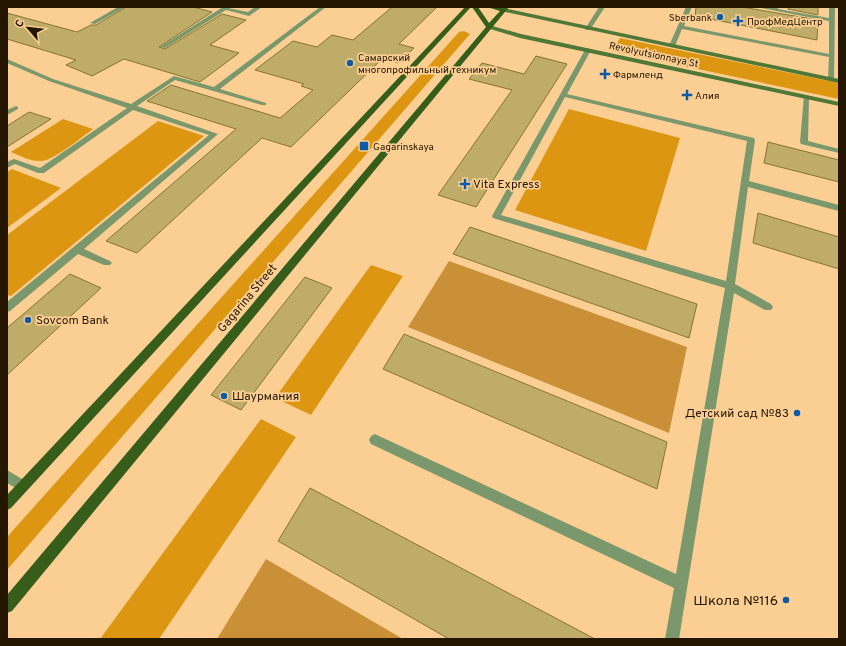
<svg xmlns="http://www.w3.org/2000/svg" width="846" height="646" font-family="Overpass,sans-serif">
  <rect width="100%" height="100%" fill="#fbcf93"/>
  <g fill="#dd9611">
    <polygon points="464,31 470,34 7,570 7,537 459,32"/>
    <polygon points="620,38 839,83 839,99 613,51"/>
    <polygon points="569,109 680,138 646,251 515,210"/>
    <path d="M63 119 93 129C82 137 54 160 42 161 31 162 21 156 11 152Z"/>
    <polygon points="158,121 204,136 11,296 7,295 7,235"/>
    <polygon points="12,169 61,188 7,228 7,172"/>
    <polygon points="371,265 403,276 311,415 275,398"/>
    <polygon points="261,419 296,437 159,639 100,639"/>
  </g>
  <g fill="#c99038">
    <polygon points="449,261 687,347 669,433 408,327"/>
    <polygon points="266,559 403,639 217,639"/>
  </g>
  <g fill="#bfac68" stroke="#86742f">
    <polygon points="126,7 193,7 212,12 159,47 165,49 222,14 246,20 210,45 239,53 200,82 124,59 92,76 66,65 76,60 7,39 7,13 77,32 91,25 96,25"/>
    <polygon points="392,7 437,7 399,44 414,48 398,63 383,58 291,147 262,138 137,253 106,241 236,129 147,101 171,85 280,118 313,90 301,86 304,84 255,70 293,41 317,47 332,35 353,40"/>
    <polygon points="696,7 742,7 818,20 817,40 695,16"/>
    <polygon points="788,7 818,7 818,15 788,9"/>
    <polygon points="536,56 567,64 476,207 438,195 512,90 469,79 482,63 524,74"/>
    <polygon points="29,112 51,119 7,147 7,126"/>
    <polygon points="768,142 839,160 839,182 764,163"/>
    <polygon points="758,213 839,237 839,269 753,243"/>
    <polygon points="470,227 697,304 689,338 453,254"/>
    <polygon points="70,274 101,288 7,375 7,328"/>
    <polygon points="305,277 332,288 241,410 211,395"/>
    <polygon points="404,334 667,442 657,489 383,369"/>
    <polygon points="310,488 595,639 449,639 278,541"/>
  </g>
  <g fill="none" stroke-linecap="round" stroke-linejoin="round">
    <g fill="#7b976c" fill-rule="evenodd">
      <polygon points="118,7 125,7 95,24 90,23"/>
      <polygon points="223,7 248,12 255,7 262,7 249,16 226,10 165,48 160,47"/>
      <polygon points="320,7 326,7 220,89 266,103 266,105 262,105 175,80 137,106 218,134 84,249 110,261 112,263 110,265 104,265 78,254 10,311 7,312 7,302 209,135 133,110 44,173 38,173 15,164 7,168 7,162 14,159 40,168 127,108 49,81 7,63 7,59 53,79 131,104 174,76 214,87"/>
      <polygon points="599,7 605,7 590,30 586,30 585,29"/>
      <polygon points="686,7 692,7 684,26 829,54 829,21 756,7 778,7 778,9 829,18 829,7 835,7 834,79 831,81 828,79 829,57 682,29 675,46 670,47 669,46"/>
      <path d="M588 48 591 50 567 94 754 138 755 140 749 181 839 205V211L748 187 735 284 771 304 773 307 771 310H765L734 293 679 639H665L674 588 371 444 369 440 371 436 375 434 379 436 676 574 725 288 493 218 492 216 585 50ZM565 97 747 141 726 281 501 215Z"/>
      <polygon points="804,96 809,97 808,141 839,149 839,153 801,144 800,142"/>
      <polygon points="16,106 18,107 18,109 7,115 7,110"/>
    </g>
    <polygon fill="#7b976c" fill-rule="evenodd" points="7,470 27,482 29,486 27,490 23,492 7,483"/>
    <g fill="#4f7735" fill-rule="evenodd">
      <polygon points="503,8 839,79 839,83 501,11 500,10"/>
      <polygon points="489,25 521,34 839,102 839,106 520,38 487,28 486,27"/>
    </g>
    <g fill="#365d1a" fill-rule="evenodd">
      <polygon points="465,7 471,7 11,508 7,510 7,495"/>
      <polygon points="472,7 478,7 489,23 500,11 487,7 509,7 12,611 7,613 7,595 486,27"/>
    </g>
  </g>
  <g fill="#0e5aa9" stroke="#fbcf93" stroke-width="1.5">
    <circle cx="720" cy="17" r="4"/>
    <path d="M736 15h4v4h4v4h-4v4h-4v-4h-4v-4h4z"/>
    <circle cx="350" cy="63" r="4"/>
    <path d="M603 68h4v4h4v4h-4v4h-4v-4h-4v-4h4z"/>
    <path d="M685 89h4v4h4v4h-4v4h-4v-4h-4v-4h4z"/>
    <rect x="359" y="141" width="10" height="10" rx="2"/>
    <path d="M463 178h4v4h4v4h-4v4h-4v-4h-4v-4h4z"/>
    <circle cx="28" cy="320" r="4"/>
    <circle cx="224" cy="396" r="4"/>
    <circle cx="797" cy="413" r="4"/>
    <circle cx="786" cy="600" r="4"/>
  </g>
  <g text-anchor="middle" stroke-width="3.5" stroke-linejoin="round" paint-order="stroke">
    <g font-size="10" fill="#251600" stroke="#fbcf93" text-anchor="start">
      <text x="712" y="21" text-anchor="end">Sberbank</text>
      <text x="747" y="25">ПрофМедЦентр</text>
      <text x="358" y="61">Самарский<tspan x="358" dy="12">многопрофильный техникум</tspan></text>
      <text x="613" y="78">Фармленд</text>
      <text x="695" y="99">Алия</text>
      <text x="373" y="150">Gagarinskaya</text>
    </g>
    <g font-size="10" fill="#251600" stroke="#fbcf93">
      <text transform="translate(654 54) rotate(12)" y="4">Revolyutsionnaya St</text>
    </g>
    <g font-size="12" fill="#251600" stroke="#fbcf93" text-anchor="start">
      <text x="473" y="188">Vita Express</text>
      <text x="36" y="324">Sovcom Bank</text>
      <text x="232" y="400">Шаурмания</text>
      <text x="789" y="417" text-anchor="end">Детский сад №83</text>
    </g>
    <g font-size="12" fill="#251600" stroke="#fbcf93">
      <text transform="translate(247 298) rotate(-50)" y="4">Gagarina Street</text>
    </g>
    <g font-size="14" fill="#251600" stroke="#fbcf93" text-anchor="end">
      <text x="778" y="605">Школа №116</text>
    </g>
  </g>
  <rect width="846" height="646" fill="none" stroke="#251600" stroke-width="16"/>
  <g transform="translate(28 28) rotate(298)" stroke="#fbcf93" stroke-width="3" paint-order="stroke">
  <path d="M0-3L7 15L0 10L-7 15Z" fill="#251600"/>
  <text y="-6" font-size="11" font-weight="bold" text-anchor="middle" fill="#251600">С</text>
  </g>
</svg>
